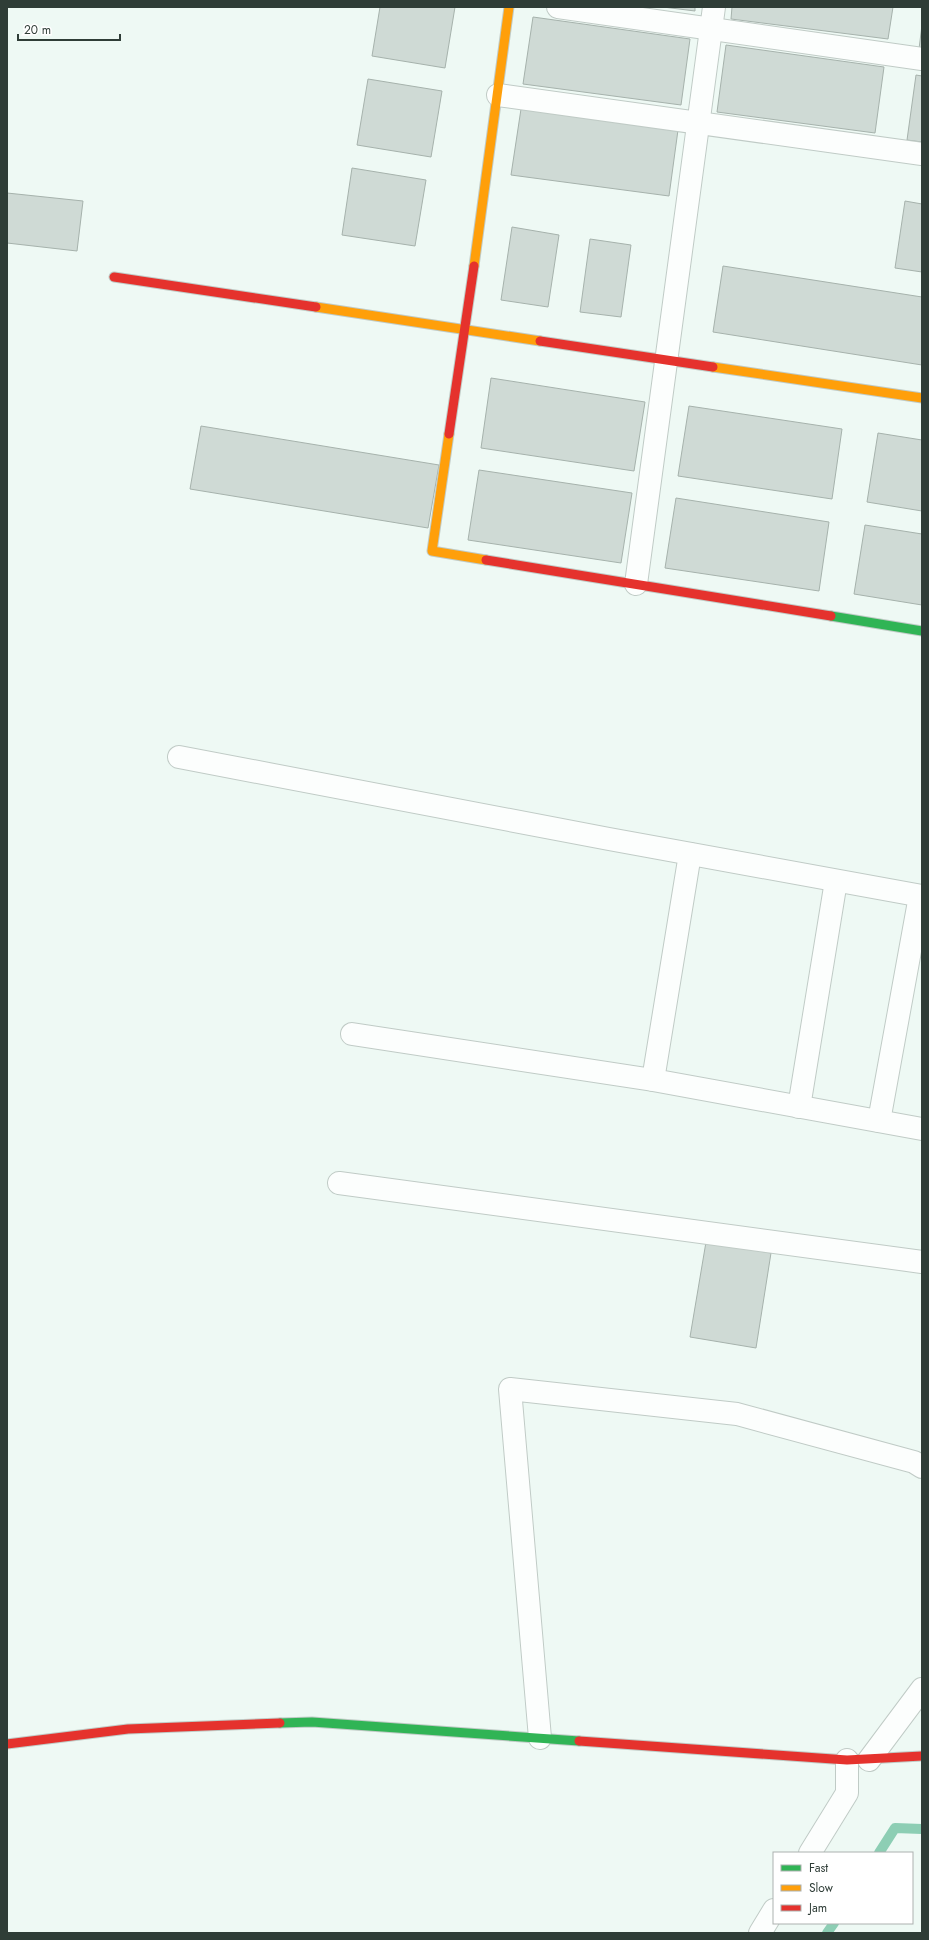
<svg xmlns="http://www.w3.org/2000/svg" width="929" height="1940" font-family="Jost,sans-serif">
  <rect width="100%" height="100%" fill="#eef9f4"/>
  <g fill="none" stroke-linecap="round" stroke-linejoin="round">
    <g stroke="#8dceb4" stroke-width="10">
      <polyline points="879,1853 895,1828 922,1829"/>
      <polyline points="827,1933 834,1923"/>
    </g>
  </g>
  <g fill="#cfdad5" stroke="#a6b2ac">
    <polygon points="380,7 455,7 445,68 372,56"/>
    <polygon points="663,7 695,7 695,11"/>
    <polygon points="732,7 893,7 888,39 731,19"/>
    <polygon points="533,17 690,39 681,105 523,84"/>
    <polygon points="922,25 922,50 919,49"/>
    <polygon points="726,45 884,67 875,133 717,112"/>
    <polygon points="916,75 922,76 922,142 907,140"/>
    <polygon points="368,79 442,91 431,157 357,145"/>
    <polygon points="521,109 678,130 669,196 511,175"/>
    <polygon points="352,168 426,180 415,246 342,235"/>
    <polygon points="7,193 83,201 77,251 7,243"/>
    <polygon points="905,201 922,204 922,272 895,268"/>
    <polygon points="512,227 559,235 548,307 501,300"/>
    <polygon points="590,239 631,245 621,317 580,312"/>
    <polygon points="723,266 922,297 922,365 713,332"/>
    <polygon points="491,378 645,402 634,471 481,448"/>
    <polygon points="689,406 842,429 832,499 678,476"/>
    <polygon points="201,426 439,465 428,528 190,489"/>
    <polygon points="878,433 922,440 922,511 867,502"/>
    <polygon points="479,470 632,493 621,563 468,540"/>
    <polygon points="676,498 829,522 819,591 665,568"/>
    <polygon points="865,525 922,534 922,605 854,594"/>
    <polygon points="706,1242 771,1253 756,1348 690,1337"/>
  </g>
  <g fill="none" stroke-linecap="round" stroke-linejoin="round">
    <g stroke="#c0cbc6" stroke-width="24">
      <g id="street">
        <polyline points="558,7 922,59"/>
        <polyline points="498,95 922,154"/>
        <polyline points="636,584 714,7"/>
        <polyline points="179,757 609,839 922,896"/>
        <polyline points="352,1034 653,1080 690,854"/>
        <polyline points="653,1080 922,1129"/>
        <polyline points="799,1107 836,881"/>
        <polyline points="879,1121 920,896"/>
        <polyline points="339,1183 922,1262"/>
        <polyline points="540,1738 510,1389 737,1414 914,1462 922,1467"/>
        <polyline points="869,1760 922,1689"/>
        <polyline points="810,1853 847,1793 847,1760"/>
        <polyline points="760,1933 774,1910"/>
      </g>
    </g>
    <g stroke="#c0cbc6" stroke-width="11">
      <g id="fast">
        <polyline points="831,616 922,631"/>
        <polyline points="280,1723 312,1722 579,1741"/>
      </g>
    </g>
    <g stroke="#c0cbc6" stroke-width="11">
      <g id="slow">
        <polyline points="474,266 509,7"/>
        <polyline points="316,307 540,341"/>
        <polyline points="713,367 922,398"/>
        <polyline points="449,434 432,551 486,560"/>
      </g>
    </g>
    <g stroke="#c0cbc6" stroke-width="11">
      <g id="jam">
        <polyline points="114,277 316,307"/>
        <polyline points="540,341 713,367"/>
        <polyline points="449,434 474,266"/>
        <polyline points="486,560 831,616"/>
        <polyline points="579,1741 847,1760 922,1756"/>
        <polyline points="7,1744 128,1729 280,1723"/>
      </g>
    </g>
    <use href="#street" stroke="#fcfefd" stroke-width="22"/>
    <use href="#fast" stroke="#30b455" stroke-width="9"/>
    <use href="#slow" stroke="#ff9f0a" stroke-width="9"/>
    <use href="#jam" stroke="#e5322d" stroke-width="9"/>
  </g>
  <rect width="929" height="1940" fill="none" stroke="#2f3d37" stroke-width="16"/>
  <rect x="773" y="1852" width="140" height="72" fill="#ffffff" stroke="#acb1af"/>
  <rect x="781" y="1865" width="20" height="6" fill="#30b455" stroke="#acb1af"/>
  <text x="809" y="1872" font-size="12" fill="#2f3d37">Fast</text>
  <rect x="781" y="1885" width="20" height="6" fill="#ff9f0a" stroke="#acb1af"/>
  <text x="809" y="1892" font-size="12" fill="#2f3d37">Slow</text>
  <rect x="781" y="1905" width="20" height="6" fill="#e5322d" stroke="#acb1af"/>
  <text x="809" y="1912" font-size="12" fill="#2f3d37">Jam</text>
  <path d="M18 34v6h102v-6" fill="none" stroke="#2f3d37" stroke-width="2"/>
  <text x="24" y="34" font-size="12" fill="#2f3d37" stroke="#ffffff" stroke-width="3" paint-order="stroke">20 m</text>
</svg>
